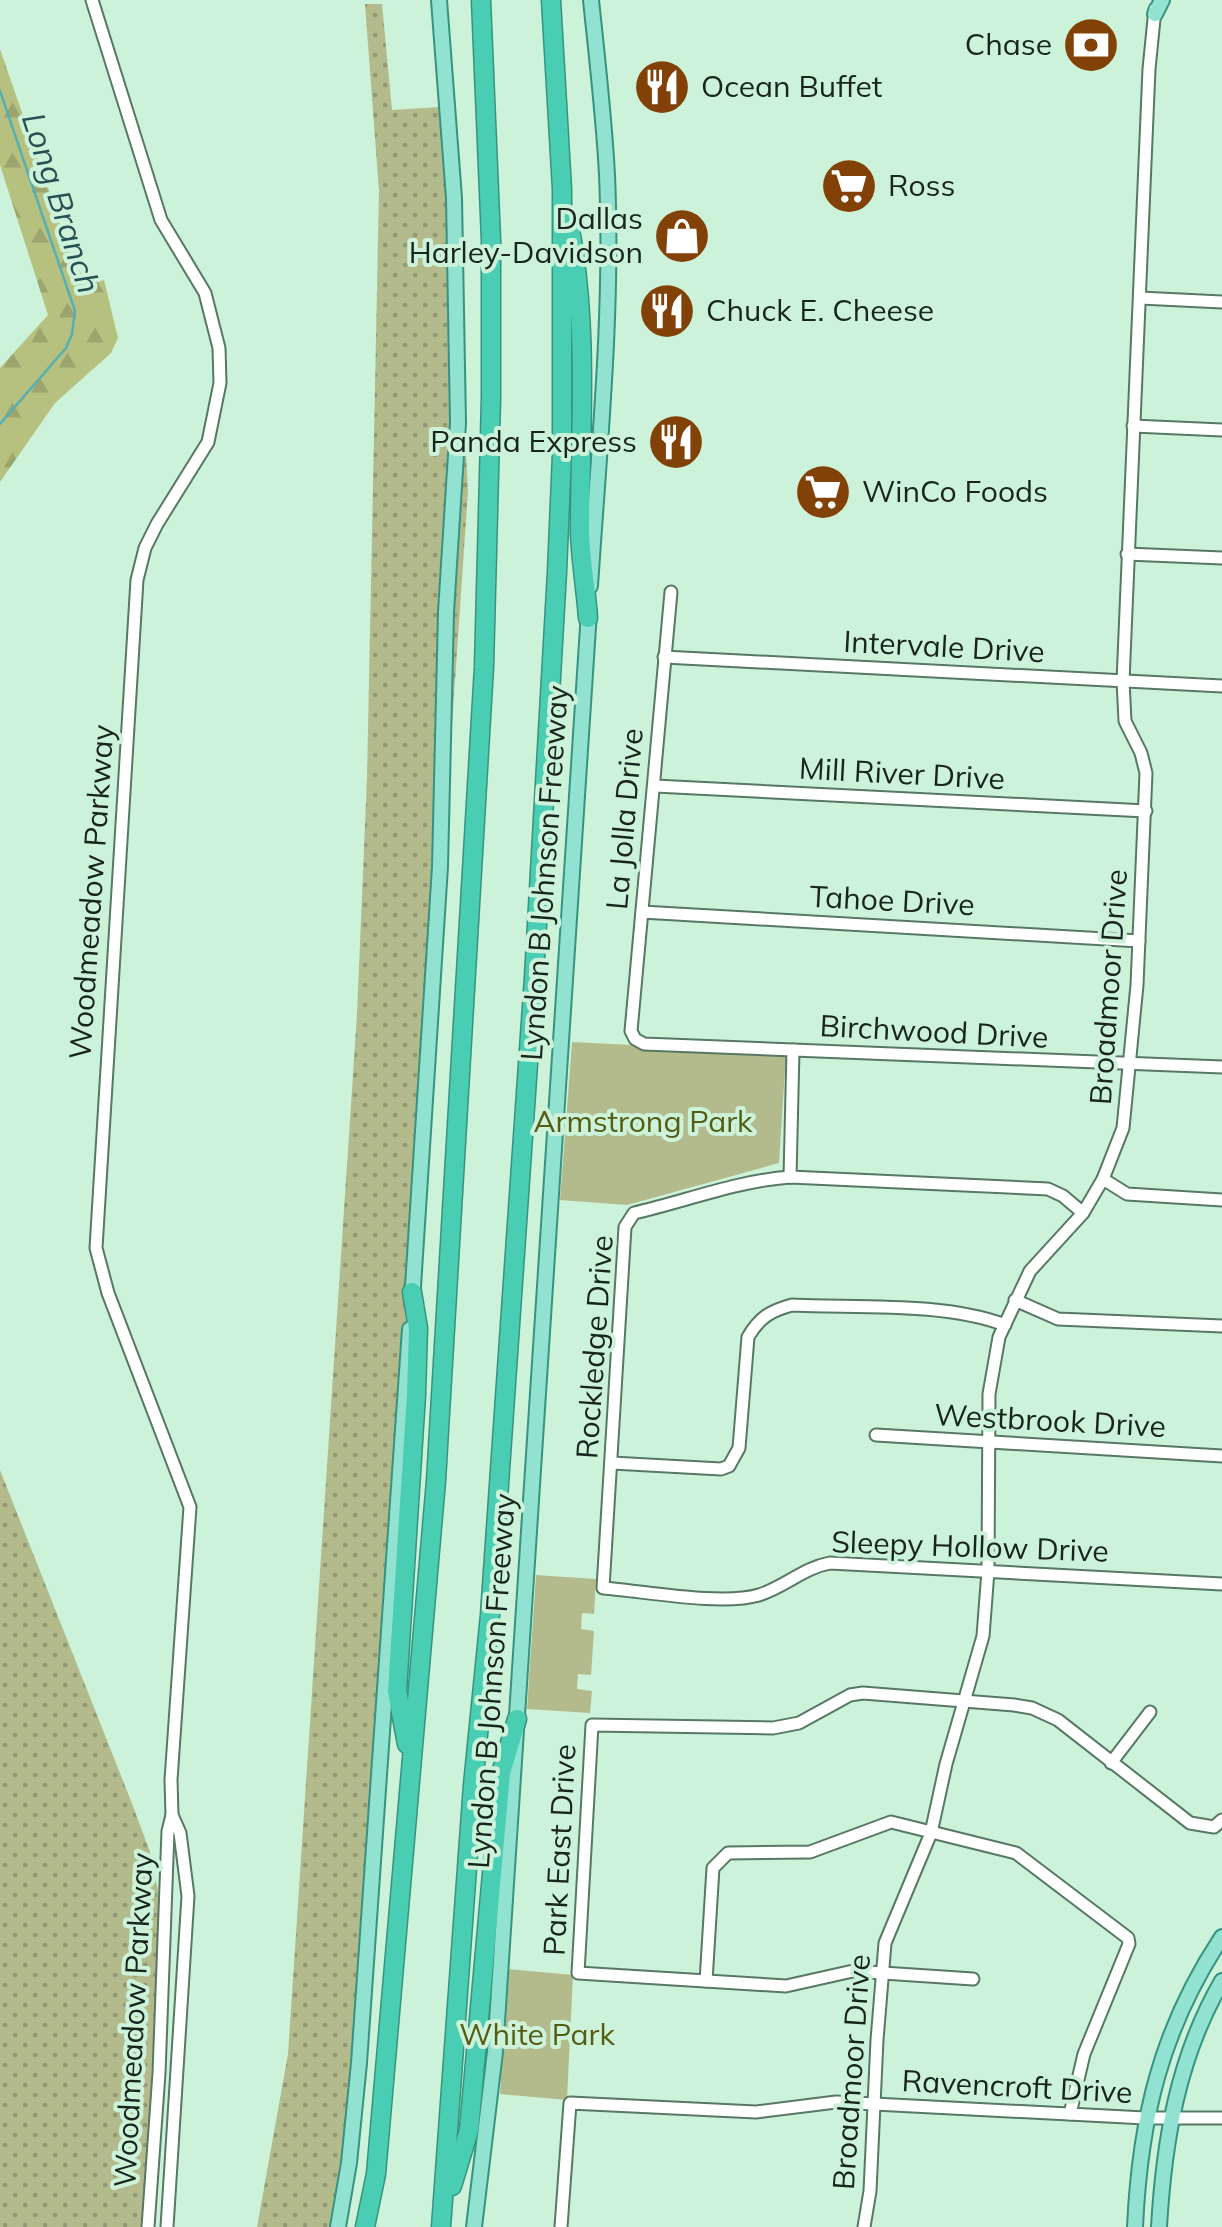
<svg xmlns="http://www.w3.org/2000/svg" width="1222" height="2227" font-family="Mulish,sans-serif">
  <defs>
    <pattern id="grass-dots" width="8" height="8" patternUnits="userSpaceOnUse" patternTransform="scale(2.5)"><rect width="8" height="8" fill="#b3bb8d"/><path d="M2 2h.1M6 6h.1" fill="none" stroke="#919873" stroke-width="1.8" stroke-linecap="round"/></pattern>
    <pattern id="forest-firs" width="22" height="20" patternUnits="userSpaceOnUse" patternTransform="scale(2.5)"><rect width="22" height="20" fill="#b6c07f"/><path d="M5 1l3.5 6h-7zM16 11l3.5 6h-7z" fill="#9ca56d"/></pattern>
  </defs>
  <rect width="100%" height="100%" fill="#cdf2da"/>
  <g fill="url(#grass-dots)">
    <polygon points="365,4 382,4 392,110 440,107 449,129 468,491 352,2189 344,2227 257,2227 288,2054 357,1014 367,778 379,191"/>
    <polygon points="0,1470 131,1801 150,1852 162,1910 142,2227 0,2227"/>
  </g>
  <polygon fill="url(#forest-firs)" points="0,49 76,269 95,282 104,280 118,338 111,353 55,403 0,482 0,368 48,315 0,165"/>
  <g fill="#b3bb8d">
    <polygon points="572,1042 786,1053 779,1163 627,1205 560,1200"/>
    <polygon points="536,1575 596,1579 594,1614 582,1613 581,1629 594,1631 591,1675 578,1674 577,1689 592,1691 590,1713 527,1709"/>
    <polygon points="508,1969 573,1975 567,2100 500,2094"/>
  </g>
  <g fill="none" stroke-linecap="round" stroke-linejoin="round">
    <polyline stroke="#54b0b2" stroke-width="2.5" points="0,91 75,311 72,334 66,348 0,424"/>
    <g stroke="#577863" stroke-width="15">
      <g id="minor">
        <polyline points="92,0 161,220 205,293 219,348 220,383 208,442 157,524 145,548 137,580 96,1248 108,1293 190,1507 171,1780 172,1815 168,1831 159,2073 148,2227"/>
        <polyline points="1140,298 1222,302"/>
        <polyline points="1133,426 1222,430"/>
        <polyline points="1127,554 1222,558"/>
        <polyline points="671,592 631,1031 635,1039 644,1044 1222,1067"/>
        <polyline points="664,657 1222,686"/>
        <polyline points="655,786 1146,811"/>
        <polyline points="642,912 1139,941"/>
        <polyline points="790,1177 793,1050"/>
        <polyline points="1103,1179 1127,1194 1222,1200"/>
        <path d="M1083 1213 1063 1196 1048 1189 790 1177C737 1181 686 1201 634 1213L625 1227 603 1588C644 1591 721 1606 759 1595 785 1587 803 1568 830 1563L1222 1584"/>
        <polyline points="1015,1300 1058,1319 1222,1326"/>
        <polyline points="876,1435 1222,1456"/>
        <path d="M612 1463 721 1469 729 1466 739 1448 748 1337C760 1317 770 1311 792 1305 857 1308 945 1302 1005 1325"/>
        <polyline points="1111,1763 1150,1712"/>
        <polyline points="973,1979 853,1971 786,1986 578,1973 592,1725 773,1728 799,1723 850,1695 863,1693 1014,1705 1032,1708 1058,1720 1190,1823 1214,1827 1222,1820"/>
        <polyline points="706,1981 713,1868 728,1853 810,1852 891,1822 1016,1853 1128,1938 1129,1944 1084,2054 1070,2114"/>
        <polyline points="167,2227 188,1896 180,1833 172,1815"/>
        <polyline points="561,2227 570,2103 756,2112 836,2102 1145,2118 1222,2118"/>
        <polyline points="864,2227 870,2191 877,2040 885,1943 931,1833 946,1764 983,1636 988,1571 989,1394 999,1337 1030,1271 1083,1213 1103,1179 1123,1128 1137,985 1146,773 1141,753 1125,721 1123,681 1149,69 1155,9"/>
      </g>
    </g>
    <g stroke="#38937e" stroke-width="18">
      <g id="major">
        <polyline points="1155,14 1162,0"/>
        <path d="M590 586C599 449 613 311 607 175 604 117 597 58 591 0"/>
        <polyline points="412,1302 440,867 446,612 458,423 454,198 439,0"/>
        <polyline points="338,2227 349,2163 359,2063 410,1329"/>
        <polyline points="474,2227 495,2052 589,612"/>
        <path d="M1135 2227C1140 2118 1161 2029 1222 1937"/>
        <path d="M1159 2227C1164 2140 1178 2057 1222 1981"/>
      </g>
    </g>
    <g stroke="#38937e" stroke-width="21">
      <g id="highway">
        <path d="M569 224C589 326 580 429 580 533 581 561 586 590 588 618"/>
        <polyline points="407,1744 397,1691 416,1395 418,1328 412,1292"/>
        <polyline points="452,2186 469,2130 501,1773 517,1719"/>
        <polyline points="365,2227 376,2174 436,1481 484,667 491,398 491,240 481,0"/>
        <polyline points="441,2227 473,1785 490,1615 534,977 557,572 562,454 562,189 551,0"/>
      </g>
    </g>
    <use href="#minor" stroke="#fff" stroke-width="11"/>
    <use href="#major" stroke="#92e2d1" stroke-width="14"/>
    <use href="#highway" stroke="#4aceb3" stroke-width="18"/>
  </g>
  <defs>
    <g id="bank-disc" transform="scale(2.875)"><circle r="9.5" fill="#824207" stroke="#cdf2da"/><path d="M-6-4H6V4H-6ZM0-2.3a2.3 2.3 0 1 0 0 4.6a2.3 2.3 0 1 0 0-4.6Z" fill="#fff"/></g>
    <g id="restaurant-disc" transform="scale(2.875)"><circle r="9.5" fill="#824207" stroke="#cdf2da"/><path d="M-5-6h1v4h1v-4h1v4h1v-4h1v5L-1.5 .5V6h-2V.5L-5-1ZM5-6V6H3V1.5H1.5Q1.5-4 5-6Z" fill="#fff"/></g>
    <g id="supermarket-disc" transform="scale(2.875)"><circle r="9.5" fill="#824207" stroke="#cdf2da"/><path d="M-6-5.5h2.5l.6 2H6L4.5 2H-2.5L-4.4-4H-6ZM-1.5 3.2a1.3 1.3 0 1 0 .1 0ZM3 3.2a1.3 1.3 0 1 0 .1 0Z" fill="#fff"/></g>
    <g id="shop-disc" transform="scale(2.875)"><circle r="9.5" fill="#824207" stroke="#cdf2da"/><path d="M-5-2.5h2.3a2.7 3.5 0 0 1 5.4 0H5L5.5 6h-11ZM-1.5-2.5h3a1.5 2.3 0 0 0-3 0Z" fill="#fff"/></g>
  </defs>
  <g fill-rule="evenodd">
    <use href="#bank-disc" x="1091" y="45"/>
    <use href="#restaurant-disc" x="662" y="87"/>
    <use href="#supermarket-disc" x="849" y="186"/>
    <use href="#shop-disc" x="682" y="236"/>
    <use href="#restaurant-disc" x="667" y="311"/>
    <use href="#restaurant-disc" x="676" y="442"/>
    <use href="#supermarket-disc" x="823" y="492"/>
  </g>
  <g text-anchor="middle" stroke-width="8" stroke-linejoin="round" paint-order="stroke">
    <g font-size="30" fill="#17251d" stroke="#cdf2da" text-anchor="start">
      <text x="1052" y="55" text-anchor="end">Chase</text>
      <text x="701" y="97">Ocean Buffet</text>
      <text x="888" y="196">Ross</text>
      <text x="643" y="229" text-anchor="end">Dallas<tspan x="643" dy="34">Harley-Davidson</tspan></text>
      <text x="706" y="321">Chuck E. Cheese</text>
      <text x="637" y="452" text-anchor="end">Panda Express</text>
      <text x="862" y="502">WinCo Foods</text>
    </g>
    <g font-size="30" fill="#17251d" stroke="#cdf2da">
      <text transform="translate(944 647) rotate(3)" y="10">Intervale Drive</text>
      <text transform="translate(902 774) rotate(3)" y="10">Mill River Drive</text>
      <text transform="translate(625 819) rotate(-85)" y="10">La Jolla Drive</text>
      <text transform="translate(545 873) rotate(-86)" y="10">Lyndon B Johnson Freeway</text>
      <text transform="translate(92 892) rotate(-86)" y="10">Woodmeadow Parkway</text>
      <text transform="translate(892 901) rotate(3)" y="10">Tahoe Drive</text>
      <text transform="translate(1109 987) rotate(-86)" y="10">Broadmoor Drive</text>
      <text transform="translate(934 1032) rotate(3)" y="10">Birchwood Drive</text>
      <text transform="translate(595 1347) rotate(-86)" y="10">Rockledge Drive</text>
      <text transform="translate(1050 1421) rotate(3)" y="10">Westbrook Drive</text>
      <text transform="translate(970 1547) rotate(2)" y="10">Sleepy Hollow Drive</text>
      <text transform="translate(492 1681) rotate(-86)" y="10">Lyndon B Johnson Freeway</text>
      <text transform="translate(560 1850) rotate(-87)" y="10">Park East Drive</text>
      <text transform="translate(134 2020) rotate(-87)" y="10">Woodmeadow Parkway</text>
      <text transform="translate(852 2072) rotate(-86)" y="10">Broadmoor Drive</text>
      <text transform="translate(1017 2087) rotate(3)" y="10">Ravencroft Drive</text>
    </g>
    <g font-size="30" fill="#555d14" stroke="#cdf2da">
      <text x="643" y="1132">Armstrong Park</text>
      <text x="537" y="2045">White Park</text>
    </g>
    <g font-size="32" font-style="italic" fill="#265051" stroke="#cdf2da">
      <text transform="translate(61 203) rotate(72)" y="11">Long Branch</text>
    </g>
  </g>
</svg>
